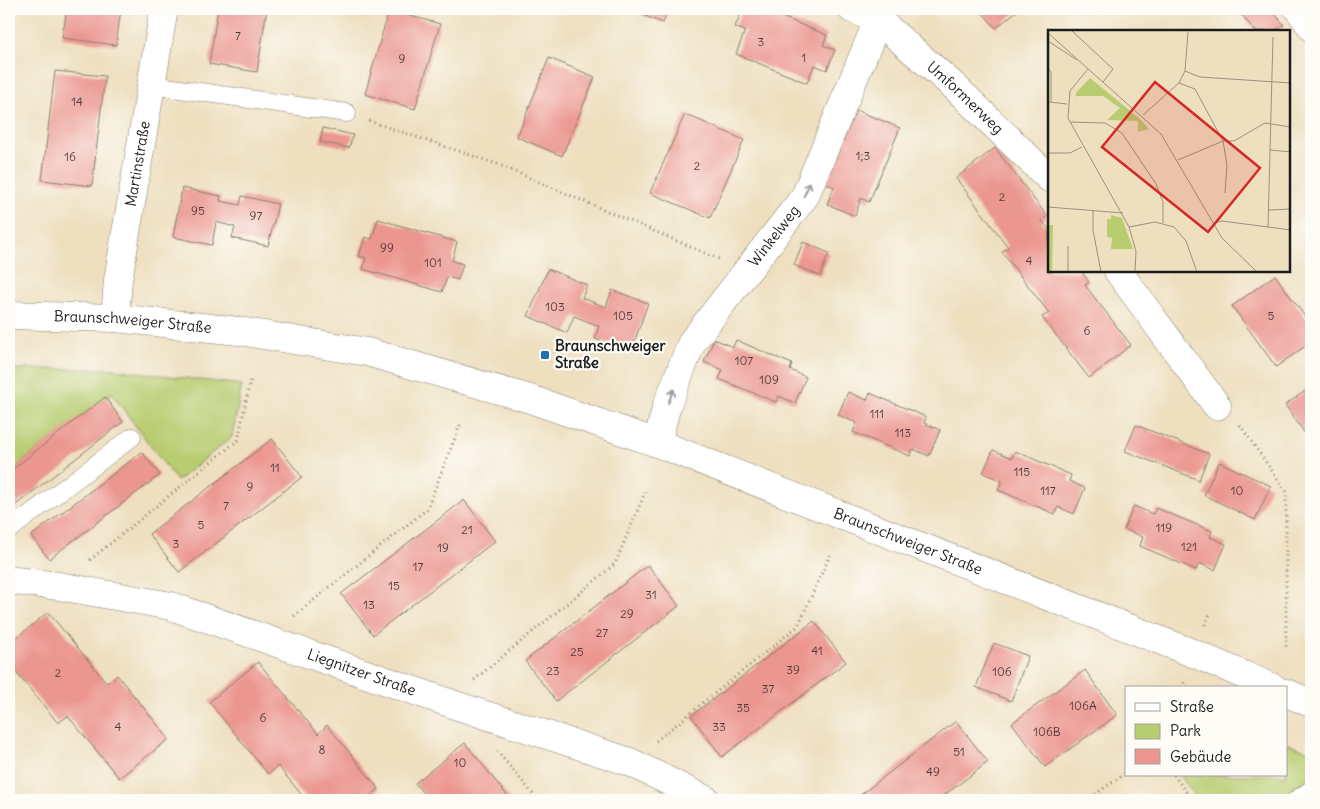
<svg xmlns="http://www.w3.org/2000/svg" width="1320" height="809" font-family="Delius,sans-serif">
  <rect width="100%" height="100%" fill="#fdfcf7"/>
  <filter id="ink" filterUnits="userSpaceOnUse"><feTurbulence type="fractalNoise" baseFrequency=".02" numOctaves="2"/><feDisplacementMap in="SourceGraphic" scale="10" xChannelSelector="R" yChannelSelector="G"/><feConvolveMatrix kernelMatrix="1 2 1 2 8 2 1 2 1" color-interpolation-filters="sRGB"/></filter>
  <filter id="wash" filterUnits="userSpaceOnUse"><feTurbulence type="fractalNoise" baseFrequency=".0096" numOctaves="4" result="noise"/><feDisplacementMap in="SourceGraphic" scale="20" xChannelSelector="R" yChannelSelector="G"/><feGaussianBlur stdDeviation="1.12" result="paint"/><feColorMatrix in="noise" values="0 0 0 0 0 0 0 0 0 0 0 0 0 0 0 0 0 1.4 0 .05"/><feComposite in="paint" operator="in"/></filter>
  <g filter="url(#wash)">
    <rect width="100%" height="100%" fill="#eedfbf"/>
    <g fill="#b8cc70" stroke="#6a7446">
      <polygon points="9,369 113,369 242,385 232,437 177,481 111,393 9,472"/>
      <polygon points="1286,743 1311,752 1311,778 1278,800 1198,800 1180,775 1286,775"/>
    </g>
    <g id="blocks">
      <g fill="#eb968f">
        <polygon points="67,9 121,9 116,45 62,38"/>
        <polygon points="218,9 267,9 257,72 209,64"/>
        <polygon points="627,9 669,9 663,23"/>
        <polygon points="743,9 753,12 754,9 762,9 827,35 823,45 835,50 827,70 814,65 807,83 736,54 745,31 735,27"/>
        <polygon points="979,9 1019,9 996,28"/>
        <polygon points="1237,9 1271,9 1284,25 1275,31 1255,31"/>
        <polygon points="389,10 440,24 415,109 365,94"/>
        <polygon points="549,58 595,77 562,156 517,137"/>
        <polygon points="55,71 105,76 92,186 42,180"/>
        <polygon points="856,110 900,128 869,202 861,198 855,216 827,204 834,187 825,183"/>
        <polygon points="685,114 744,140 710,218 650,193"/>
        <polygon points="323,128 353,135 349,148 320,142"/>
        <polygon points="995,148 1047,216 1042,221 1049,229 1049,271 1081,271 1089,282 1085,285 1131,345 1089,378 1042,317 1049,313 1002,252 1008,247 956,178"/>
        <polygon points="182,188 221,196 220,201 240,205 242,196 278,204 268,246 232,238 235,227 216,222 212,245 173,237"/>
        <polygon points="378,219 457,242 452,261 463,264 458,280 447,277 442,292 363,269 366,258 359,256 365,237 372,239"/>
        <polygon points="803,242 829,253 820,276 794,265"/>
        <polygon points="548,269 587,285 582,298 606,307 612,290 648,303 631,351 595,339 599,326 574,316 567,333 528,316"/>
        <polygon points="1275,275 1311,325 1311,342 1276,367 1232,306"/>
        <polygon points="714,339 733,347 736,340 792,364 790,370 806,377 795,403 779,396 776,402 719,379 723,370 704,362"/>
        <polygon points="1311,387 1311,442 1285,405"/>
        <polygon points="848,392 867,400 870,393 926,417 924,423 940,430 929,456 913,449 910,456 853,432 857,423 838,415"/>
        <polygon points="105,397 123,422 9,510 9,472"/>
        <polygon points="1136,425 1209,454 1199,480 1125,451"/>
        <polygon points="272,439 302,477 179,572 149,534"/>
        <polygon points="993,450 1012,458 1015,451 1071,475 1069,481 1085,488 1074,514 1058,507 1055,514 998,490 1002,481 983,473"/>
        <polygon points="142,452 160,475 49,559 31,536"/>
        <polygon points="1219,462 1271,486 1255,520 1204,495"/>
        <polygon points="464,500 495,541 373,635 341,594"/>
        <polygon points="1134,506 1153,514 1156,508 1212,531 1210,537 1226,544 1215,570 1199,563 1196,570 1140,546 1143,537 1124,529"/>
        <polygon points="648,565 679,606 556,701 525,661"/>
        <polygon points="48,612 107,683 117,675 169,739 119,778 68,716 58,723 9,664 9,644"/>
        <polygon points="814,621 846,662 722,757 691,716"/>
        <polygon points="994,643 1028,656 1011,701 976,687"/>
        <polygon points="258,662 318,734 327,725 379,789 365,800 306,800 278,766 268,774 209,702"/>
        <polygon points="1085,670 1117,715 1045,767 1012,723"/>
        <polygon points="956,721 988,762 962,782 938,800 854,800"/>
        <polygon points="465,743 511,800 429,800 415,783"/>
      </g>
    </g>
  </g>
  <g filter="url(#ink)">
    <use href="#blocks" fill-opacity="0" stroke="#857e6e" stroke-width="1"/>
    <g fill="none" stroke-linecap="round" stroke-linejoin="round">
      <g stroke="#857e6e" stroke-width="19">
        <g id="service">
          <polyline points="1292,9 1311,34"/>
          <polyline points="152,85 347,113"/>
          <polyline points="9,530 132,437"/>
          <polyline points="1296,800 1311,790"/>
        </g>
      </g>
      <g stroke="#857e6e" stroke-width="29">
        <g id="minor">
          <path id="s1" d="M852 9 878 20 956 88 1049 178"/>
          <polyline points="1118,271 1217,406"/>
          <path id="s2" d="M115 318 118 280 164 9"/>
          <path id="s3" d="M657 443 667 405 692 342 805 196 878 20"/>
          <path id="s4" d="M9 582 15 581 59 586 171 606 458 706 630 762 706 800"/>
        </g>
      </g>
      <g stroke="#857e6e" stroke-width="29">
        <g id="tertiary">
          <path id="s5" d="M9 315 115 318 239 331 367 352 530 399 657 443 1195 654 1274 688"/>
          <polyline points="1286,693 1311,703"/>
        </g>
      </g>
      <g stroke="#857e6e" stroke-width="3" stroke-dasharray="1 4" stroke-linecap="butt">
        <polyline points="369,121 497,164 719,259"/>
        <polyline points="1240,425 1286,491 1286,647"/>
        <polyline points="90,560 238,440 251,377"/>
        <polyline points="294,616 427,509 460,425"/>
        <polyline points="1205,625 1210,614"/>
        <polyline points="474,680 615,564 647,488"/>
        <polyline points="1182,688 1185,680"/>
        <polyline points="656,741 798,626 830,555"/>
        <polyline points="497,751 538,800"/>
        <polyline points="1174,775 1192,800"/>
        <polyline points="1087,800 1126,773"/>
      </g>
      <use href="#service" stroke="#fff" stroke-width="18"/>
      <use href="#minor" stroke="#fff" stroke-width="28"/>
      <use href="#tertiary" stroke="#fff" stroke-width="28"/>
    </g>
    <defs><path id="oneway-shaft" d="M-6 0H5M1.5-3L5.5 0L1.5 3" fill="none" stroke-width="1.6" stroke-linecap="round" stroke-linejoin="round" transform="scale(1.25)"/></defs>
    <g stroke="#999">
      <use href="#oneway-shaft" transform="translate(807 189) rotate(-66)"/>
      <use href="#oneway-shaft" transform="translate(671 396) rotate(-68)"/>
    </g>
  </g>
  <rect fill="#1f6fb2" stroke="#fdfcf7" stroke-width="2" x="540" y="350" width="10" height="10" rx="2.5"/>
  <g text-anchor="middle" stroke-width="4.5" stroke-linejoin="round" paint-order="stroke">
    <g font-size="12" fill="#503a39">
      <text x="238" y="40">7</text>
      <text x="761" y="46">3</text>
      <text x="804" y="62">1</text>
      <text x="402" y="63">9</text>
      <text x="77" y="106">14</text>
      <text x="863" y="160">1;3</text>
      <text x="70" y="161">16</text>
      <text x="697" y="170">2</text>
      <text x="1002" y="201">2</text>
      <text x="198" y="215">95</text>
      <text x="256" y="220">97</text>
      <text x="387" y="252">99</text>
      <text x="1029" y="265">4</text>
      <text x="433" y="267">101</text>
      <text x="555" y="311">103</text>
      <text x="623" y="320">105</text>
      <text x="1271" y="320">5</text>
      <text x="1087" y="335">6</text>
      <text x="744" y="365">107</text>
      <text x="769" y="384">109</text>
      <text x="877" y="418">111</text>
      <text x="903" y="437">113</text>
      <text x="275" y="472">11</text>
      <text x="1022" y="476">115</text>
      <text x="250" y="491">9</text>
      <text x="1048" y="495">117</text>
      <text x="1237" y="495">10</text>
      <text x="226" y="510">7</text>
      <text x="201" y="529">5</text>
      <text x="1164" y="532">119</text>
      <text x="467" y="534">21</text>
      <text x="176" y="548">3</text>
      <text x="1189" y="551">121</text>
      <text x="443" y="552">19</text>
      <text x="418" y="571">17</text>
      <text x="394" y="590">15</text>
      <text x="651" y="599">31</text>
      <text x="369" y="609">13</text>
      <text x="627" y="618">29</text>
      <text x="602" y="637">27</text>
      <text x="817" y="655">41</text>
      <text x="577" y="656">25</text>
      <text x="793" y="674">39</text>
      <text x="553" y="675">23</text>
      <text x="1002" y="676">106</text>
      <text x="58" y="677">2</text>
      <text x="768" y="693">37</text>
      <text x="1083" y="710">106A</text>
      <text x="743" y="712">35</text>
      <text x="263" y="722">6</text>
      <text x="118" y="731">4</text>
      <text x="719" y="731">33</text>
      <text x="1047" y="736">106B</text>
      <text x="322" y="754">8</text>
      <text x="959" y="756">51</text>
      <text x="460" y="767">10</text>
      <text x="933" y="776">49</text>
    </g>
    <g font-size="15" fill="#1c1c1c" stroke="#fdfcf7">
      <text dy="5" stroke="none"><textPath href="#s1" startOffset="145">Umformerweg</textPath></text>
      <text dy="5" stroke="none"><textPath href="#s2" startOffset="156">Martinstraße</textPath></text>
      <text dy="5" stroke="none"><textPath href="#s3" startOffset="241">Winkelweg</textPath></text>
      <text dy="5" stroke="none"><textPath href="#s5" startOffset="124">Braunschweiger Straße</textPath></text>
      <text dy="5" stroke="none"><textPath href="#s5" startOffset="934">Braunschweiger Straße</textPath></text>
      <text dy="5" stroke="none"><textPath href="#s4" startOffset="366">Liegnitzer Straße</textPath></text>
    </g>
    <g font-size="15" font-weight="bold" fill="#1c1c1c" stroke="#fdfcf7" text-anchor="start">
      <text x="555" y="351">Braunschweiger<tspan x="555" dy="17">Straße</tspan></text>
    </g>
  </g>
  <g transform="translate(1048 30)">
    <rect width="242" height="242" fill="#eedfbf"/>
    <path d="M42 48 92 89 101 99 90 102V91L59 90 72 78 55 66H28L26 89 28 63ZM63 185 74 188 85 219H63L64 208 59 207V189H63ZM0 195H5L4 242H0Z" fill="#b8cc70"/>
    <path fill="none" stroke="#9a917e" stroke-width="1" d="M23 0 65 39 55 52M0 3 113 104 174 208 209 242M0 11 29 30M0 38 3 42V72M40 39 22 61 20 88 81 197 88 221 87 242M137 41 152 47 243 53M131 53 147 59 175 111 179 135 177 163M1 72 19 74M95 85 131 53 137 41 140 2M22 92 57 93 74 103 108 154 115 172V193M175 111H186L217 93 243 97M222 120 243 122M0 123H22L34 117M130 130 175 111M0 177 75 183M45 180V200L53 242M221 180 243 179M166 193 174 191 243 200M81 197 107 192 126 197 138 211 149 242M220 197 225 7M20 242V216"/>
    <path fill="#d62828" fill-opacity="0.15" stroke="#d62828" stroke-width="2.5" d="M107 52 212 138 160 202 54 117Z"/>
    <rect width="242" height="242" fill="none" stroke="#1c1c1c" stroke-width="2.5"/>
  </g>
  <rect width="1320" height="809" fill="none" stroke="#fdfcf7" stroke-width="30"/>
  <rect x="1125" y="686" width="162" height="90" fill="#fdfcf7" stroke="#a3a29f"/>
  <rect x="1135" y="703" width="25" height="8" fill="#ffffff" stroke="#a3a29f"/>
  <text x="1170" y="712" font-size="15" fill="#1c1c1c">Straße</text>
  <rect x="1135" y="724" width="25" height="15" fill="#b8cc70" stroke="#a3a29f"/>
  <text x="1170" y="736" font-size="15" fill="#1c1c1c">Park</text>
  <rect x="1135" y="749" width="25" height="15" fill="#eb968f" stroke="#a3a29f"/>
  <text x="1170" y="762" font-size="15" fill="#1c1c1c">Gebäude</text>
</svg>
